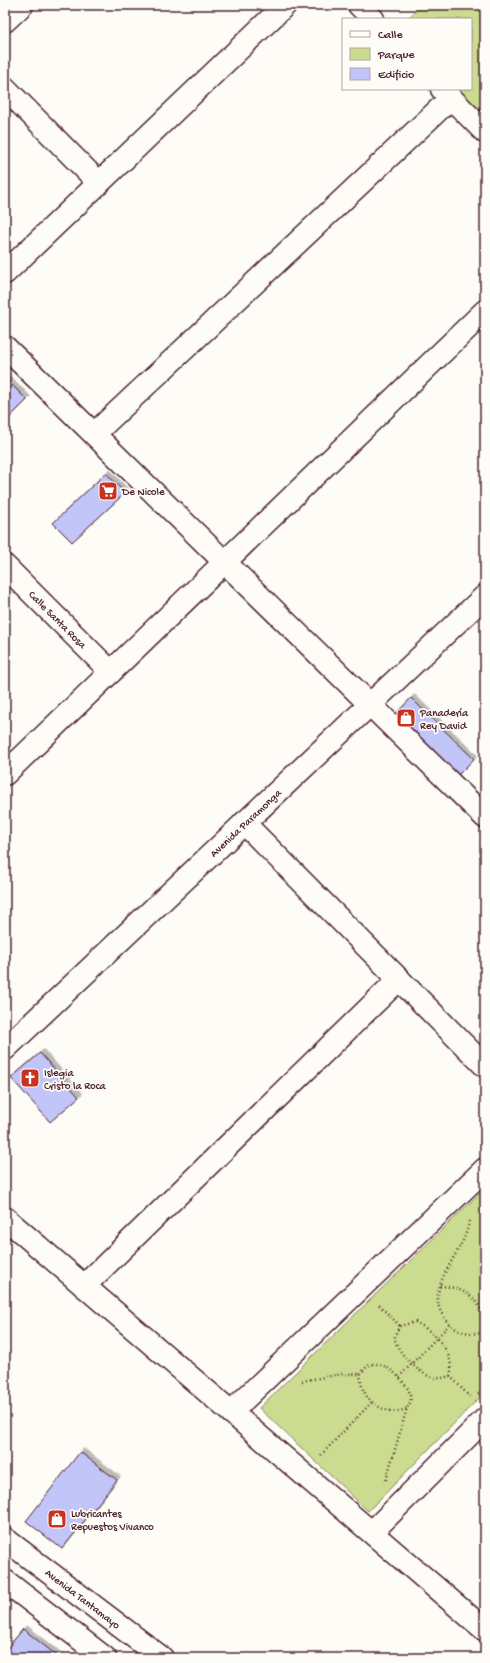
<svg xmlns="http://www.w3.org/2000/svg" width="490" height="1663" font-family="'Gochi Hand',sans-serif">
  <defs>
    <filter id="shadow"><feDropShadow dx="3.5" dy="-3.5" stdDeviation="0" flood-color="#0004"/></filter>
  </defs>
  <rect width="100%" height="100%" fill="#fdfcf7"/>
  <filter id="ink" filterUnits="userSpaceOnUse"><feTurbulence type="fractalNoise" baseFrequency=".025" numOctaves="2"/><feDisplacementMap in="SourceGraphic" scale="8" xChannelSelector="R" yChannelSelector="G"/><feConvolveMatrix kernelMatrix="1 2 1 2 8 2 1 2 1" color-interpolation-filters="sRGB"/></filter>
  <g filter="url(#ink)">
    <g fill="#cbdc90" stroke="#8a7e5e">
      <polygon points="422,5 485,5 485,121 454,89 471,89 471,19 407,19"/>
      <polygon points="485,1188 485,1392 368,1511 259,1408"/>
    </g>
    <g fill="#c2c5f7" stroke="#4a1f2b" filter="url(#shadow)">
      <polygon points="5,378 27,400 5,422"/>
      <polygon points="106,473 125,493 72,542 53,523"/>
      <polygon points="411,698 474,759 454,779 391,719"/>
      <polygon points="40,1053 79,1097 50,1122 11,1078"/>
      <polygon points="80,1452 117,1480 62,1549 26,1521"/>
      <polygon points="23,1629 60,1658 5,1658 5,1651"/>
    </g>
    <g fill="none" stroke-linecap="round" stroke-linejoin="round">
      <g stroke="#4a1f2b" stroke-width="25">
        <g id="street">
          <polyline points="359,5 373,19"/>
          <polyline points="5,21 22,5"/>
          <polyline points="5,88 99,183"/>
          <polyline points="442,89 485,132"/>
          <polyline points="5,273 285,5"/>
          <polyline points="5,347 485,817"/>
          <polyline points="94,434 451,98"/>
          <path id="s1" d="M5 566 111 672"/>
          <polyline points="5,774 485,311"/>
          <polyline points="244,823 485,1066"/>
          <path id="s2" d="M5 1049 485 596"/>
          <polyline points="5,1218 485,1630"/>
          <polyline points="84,1286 399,979"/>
          <polyline points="231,1412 485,1169"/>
          <polyline points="372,1532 485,1419"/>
        </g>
      </g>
      <g stroke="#4a1f2b" stroke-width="25">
        <g id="secondary">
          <path id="s3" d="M5 1539 162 1658"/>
          <polyline points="5,1581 105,1658"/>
        </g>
      </g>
      <g stroke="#4a1f2b" stroke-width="2.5" stroke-dasharray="1 3" stroke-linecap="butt">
        <path d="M469 1221C468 1226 467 1231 465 1236 457 1255 436 1280 438 1301 438 1308 442 1314 446 1320 454 1333 472 1334 485 1333"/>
        <path d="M440 1286C462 1287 479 1297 485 1320"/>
        <polyline points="379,1305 400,1326"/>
        <path d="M415 1322C434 1331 456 1354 450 1376 443 1378 438 1379 431 1377 419 1373 398 1353 395 1340 394 1335 397 1331 400 1326Z"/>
        <polyline points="450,1376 472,1399"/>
        <polyline points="399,1377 449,1325"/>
        <polyline points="302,1381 342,1374 360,1374"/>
        <polyline points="478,1394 485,1387"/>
        <polyline points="321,1455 372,1402"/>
        <path d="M386 1480 407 1408 411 1401C410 1397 410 1392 408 1389 402 1379 387 1363 374 1364 367 1364 364 1370 360 1375 361 1381 361 1386 364 1391 370 1406 393 1417 407 1408"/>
      </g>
      <use href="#street" stroke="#fdfcf7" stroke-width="22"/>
      <use href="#secondary" stroke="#fdfcf7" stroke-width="22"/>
    </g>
  </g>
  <defs>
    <g id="supermarket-square" transform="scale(1)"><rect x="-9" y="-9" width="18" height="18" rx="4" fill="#c8321e" stroke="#fdfcf7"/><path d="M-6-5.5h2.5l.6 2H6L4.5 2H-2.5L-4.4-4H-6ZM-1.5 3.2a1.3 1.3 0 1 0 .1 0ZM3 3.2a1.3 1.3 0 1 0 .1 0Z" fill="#fff"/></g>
    <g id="shop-square" transform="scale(1)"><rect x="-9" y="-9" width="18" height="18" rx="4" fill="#c8321e" stroke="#fdfcf7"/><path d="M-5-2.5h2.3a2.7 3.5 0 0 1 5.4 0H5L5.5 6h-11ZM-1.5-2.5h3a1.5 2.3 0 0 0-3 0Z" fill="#fff"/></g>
    <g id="church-square" transform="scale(1)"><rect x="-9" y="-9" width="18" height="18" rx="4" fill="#c8321e" stroke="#fdfcf7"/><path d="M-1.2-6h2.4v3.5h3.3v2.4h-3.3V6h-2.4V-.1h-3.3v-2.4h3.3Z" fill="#fff"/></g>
  </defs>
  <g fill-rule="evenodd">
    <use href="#supermarket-square" x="108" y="491"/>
    <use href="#shop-square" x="406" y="718"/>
    <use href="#church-square" x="30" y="1078"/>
    <use href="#shop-square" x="57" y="1519"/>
  </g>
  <g text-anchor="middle" stroke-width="3.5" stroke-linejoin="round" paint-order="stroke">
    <g font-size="11" fill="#4a1f2b" stroke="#fdfcf7" text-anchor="start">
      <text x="122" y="495">De Nicole</text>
      <text x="420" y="716">Panadería<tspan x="420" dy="13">Rey David</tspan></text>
      <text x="44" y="1076">Islegia<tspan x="44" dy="13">Cristo la Roca</tspan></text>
      <text x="71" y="1517">Lubricantes<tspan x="71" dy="13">Repuestos Vivanco</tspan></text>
    </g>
    <g font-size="11" fill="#4a1f2b" stroke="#fdfcf7">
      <text dy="4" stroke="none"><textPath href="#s1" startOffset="75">Calle Santa Rosa</textPath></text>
      <text dy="4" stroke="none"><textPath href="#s2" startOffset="330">Avenida Paramonga</textPath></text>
      <text dy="4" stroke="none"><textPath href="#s3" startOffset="98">Avenida Tantamayo</textPath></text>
    </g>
  </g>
  <rect width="490" height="1663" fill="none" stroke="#fdfcf7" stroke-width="20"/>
  <rect x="10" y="10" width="470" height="1643" fill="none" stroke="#4a1f2b" stroke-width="1.5" filter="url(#ink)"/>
  <rect x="342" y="18" width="130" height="72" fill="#fdfcf7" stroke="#b5a4a5"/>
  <rect x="350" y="31" width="20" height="6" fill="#fdfcf7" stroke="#b5a4a5"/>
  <text x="378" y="38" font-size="12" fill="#4a1f2b">Calle</text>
  <rect x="350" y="48" width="20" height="12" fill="#cbdc90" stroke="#b5a4a5"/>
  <text x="378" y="58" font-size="12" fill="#4a1f2b">Parque</text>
  <rect x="350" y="68" width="20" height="12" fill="#c2c5f7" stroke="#b5a4a5"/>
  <text x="378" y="78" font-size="12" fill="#4a1f2b">Edificio</text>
</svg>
